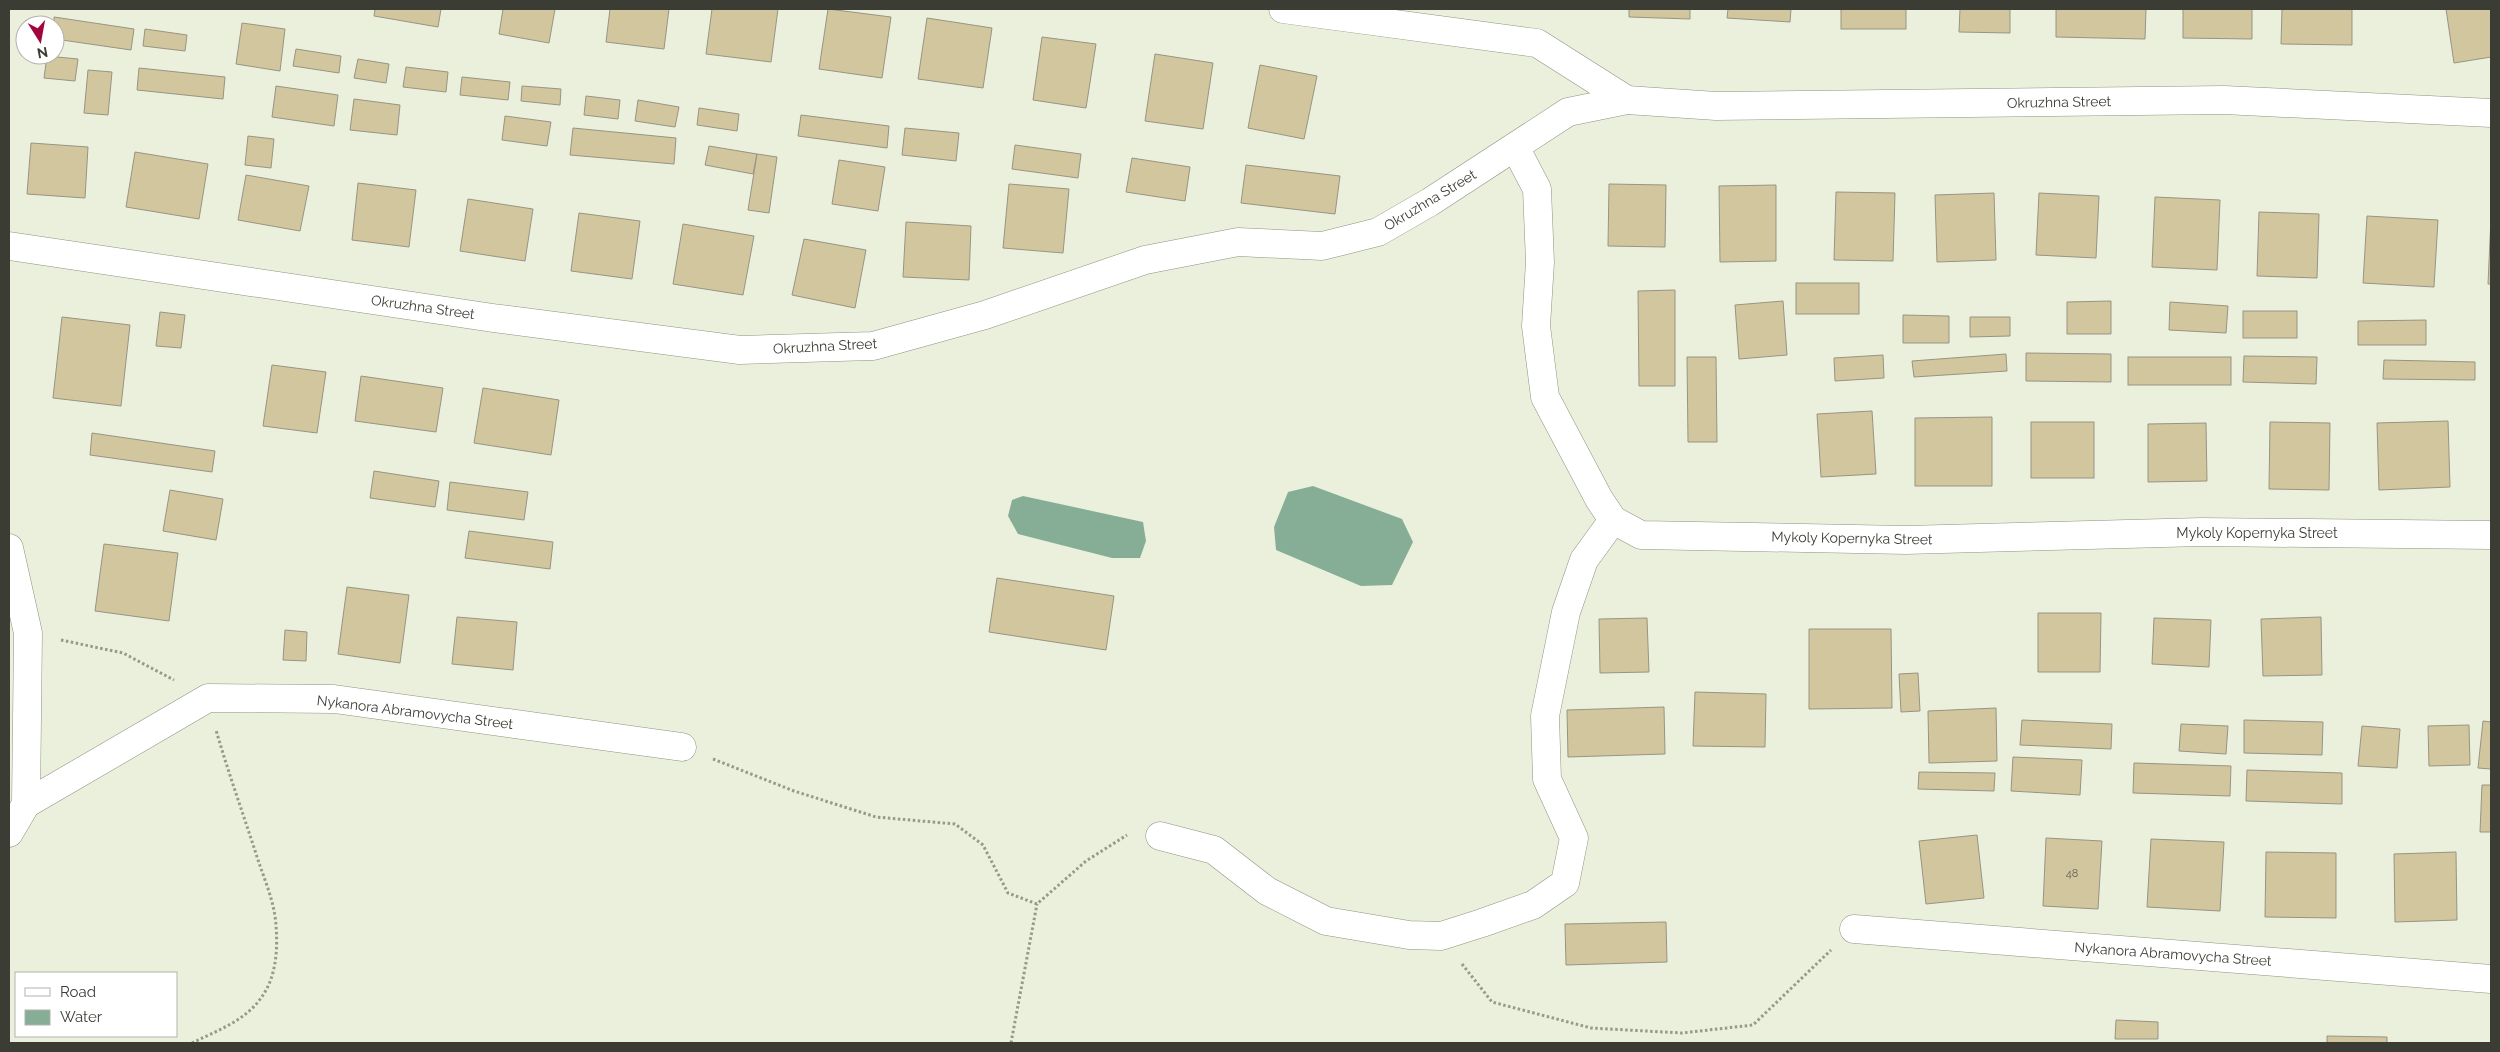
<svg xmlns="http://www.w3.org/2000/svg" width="2500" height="1052" font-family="Raleway,sans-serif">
  <rect width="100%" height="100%" fill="#ebf0dc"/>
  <g fill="#86ae96">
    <polygon points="1313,486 1402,519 1413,542 1392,585 1361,586 1276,550 1274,527 1288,492"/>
    <polygon points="1023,496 1143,522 1146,541 1140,558 1112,558 1018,534 1008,516 1012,500"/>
  </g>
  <g fill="#d1c69e" stroke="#989482">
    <polygon points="375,9 441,9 438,27 374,16"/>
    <polygon points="503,9 555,9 549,43 499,34"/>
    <polygon points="610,9 669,9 664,49 606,42"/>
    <polygon points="712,9 778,9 771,62 706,54"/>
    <polygon points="828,9 891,17 882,78 819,69"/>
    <polygon points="1629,9 1690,9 1690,19 1629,17"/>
    <polygon points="1728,9 1791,9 1790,22 1727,18"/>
    <rect x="1841" y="9" width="65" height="20"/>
    <polygon points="1960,9 2010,9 2010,33 1959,32"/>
    <polygon points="2056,9 2146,9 2145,39 2056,37"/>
    <polygon points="2183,9 2252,9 2252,39 2183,38"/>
    <polygon points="2282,9 2352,9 2352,45 2281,44"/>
    <polygon points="2446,9 2491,9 2491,57 2454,63"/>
    <polygon points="54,17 134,29 131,50 55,39"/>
    <polygon points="927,18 992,28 983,88 918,79"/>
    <polygon points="242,23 285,29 280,71 236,64"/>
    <polygon points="145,29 187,35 185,51 143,46"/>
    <polygon points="1042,37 1096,44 1086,108 1033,100"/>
    <polygon points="296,49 341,56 339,73 293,66"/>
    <polygon points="1155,54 1213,63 1203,129 1145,121"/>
    <polygon points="47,56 78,59 75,81 44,78"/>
    <polygon points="358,59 389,64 386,83 354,78"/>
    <polygon points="1260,65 1317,76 1304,139 1248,128"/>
    <polygon points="406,67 448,72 446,92 403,87"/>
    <polygon points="139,68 225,77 223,99 137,90"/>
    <polygon points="88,70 112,72 108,115 84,113"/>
    <polygon points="462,77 510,82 508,100 460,95"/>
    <polygon points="276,86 338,95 334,126 272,117"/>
    <polygon points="522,86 561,89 560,105 521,101"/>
    <polygon points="586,96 620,100 618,119 584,115"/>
    <polygon points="354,99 400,105 397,135 350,130"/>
    <polygon points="638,100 679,107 675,127 635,121"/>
    <polygon points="699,108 739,114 737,131 697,125"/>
    <polygon points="801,115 889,126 887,148 798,136"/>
    <polygon points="505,116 551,122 547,146 502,140"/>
    <polygon points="573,128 676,138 674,164 570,155"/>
    <polygon points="905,128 959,133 956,161 902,155"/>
    <polygon points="248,136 274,139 271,168 245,165"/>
    <polygon points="31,143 88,147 85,198 27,194"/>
    <polygon points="1015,145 1081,154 1078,178 1012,169"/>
    <polygon points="709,146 757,154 753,174 705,165"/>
    <polygon points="135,152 208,164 199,219 126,207"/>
    <polygon points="757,154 777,157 769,213 748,210"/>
    <polygon points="1132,158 1190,167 1185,201 1126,192"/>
    <polygon points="839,160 885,167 878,211 832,204"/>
    <polygon points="1246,165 1340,176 1335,214 1241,203"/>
    <polygon points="246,175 309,186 300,231 238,220"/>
    <polygon points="358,183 416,190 409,247 352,240"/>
    <polygon points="1009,184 1069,189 1063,253 1003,248"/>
    <polygon points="1609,184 1666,185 1665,247 1608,246"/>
    <polygon points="1776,185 1776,261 1720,262 1719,186"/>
    <polygon points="1836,192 1895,193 1893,261 1834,260"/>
    <polygon points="1994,193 1996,260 1937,262 1935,195"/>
    <polygon points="2039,193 2099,196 2096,258 2036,255"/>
    <polygon points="2155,197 2220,200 2217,270 2152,267"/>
    <polygon points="468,199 533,209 525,261 460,251"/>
    <polygon points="2259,212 2319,214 2317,278 2257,276"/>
    <polygon points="579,213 640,221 632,279 571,271"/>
    <polygon points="2367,216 2438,220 2434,287 2363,283"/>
    <polygon points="2491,218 2491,284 2488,284"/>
    <polygon points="906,222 971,226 969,280 903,277"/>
    <polygon points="683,224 754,236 743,295 673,284"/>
    <polygon points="804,239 866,250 855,308 792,295"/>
    <rect x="1796" y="283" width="63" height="31"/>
    <polygon points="1675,290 1675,386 1639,386 1638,291"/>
    <polygon points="1783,301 1787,355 1739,359 1735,305"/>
    <polygon points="2111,301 2111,334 2067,334 2067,302"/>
    <polygon points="2170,302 2228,306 2226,333 2169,330"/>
    <rect x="2243" y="311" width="54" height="27"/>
    <polygon points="160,312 185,315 181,348 156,346"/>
    <polygon points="1903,315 1949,316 1949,343 1903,343"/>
    <polygon points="62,317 130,325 121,406 53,398"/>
    <polygon points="1970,317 2010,317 2010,336 1970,337"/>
    <polygon points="2426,320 2426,345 2358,345 2358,321"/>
    <polygon points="2026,353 2111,354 2111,382 2026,381"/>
    <polygon points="2006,354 2007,371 1914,377 1912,361"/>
    <polygon points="1883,355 1884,378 1835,381 1834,358"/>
    <polygon points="2244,356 2317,357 2316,384 2243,382"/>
    <polygon points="1687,357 1716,357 1717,442 1688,442"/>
    <rect x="2128" y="357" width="103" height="28"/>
    <polygon points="2384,360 2475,362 2475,380 2383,379"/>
    <polygon points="272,365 326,372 317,433 263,426"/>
    <polygon points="361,376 443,388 436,432 355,421"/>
    <polygon points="483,388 559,400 551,455 474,443"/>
    <polygon points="1872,411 1876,474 1821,477 1817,414"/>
    <polygon points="1992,417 1992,486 1915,486 1915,418"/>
    <polygon points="2448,421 2450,487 2379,490 2377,423"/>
    <rect x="2031" y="422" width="63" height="56"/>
    <polygon points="2270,422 2330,423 2329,490 2269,489"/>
    <polygon points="2206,423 2207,481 2148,482 2148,424"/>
    <polygon points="92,433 215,451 212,472 90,455"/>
    <polygon points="374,471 439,481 435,507 370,498"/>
    <polygon points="450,482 528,492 524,520 447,510"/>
    <polygon points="170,490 223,499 216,540 163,531"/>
    <polygon points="469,531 553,542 550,569 465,558"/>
    <polygon points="104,544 178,553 169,621 95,611"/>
    <polygon points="997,578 1114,596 1106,650 989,632"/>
    <polygon points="347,587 409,595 400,663 338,654"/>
    <polygon points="2038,613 2101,613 2100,672 2038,672"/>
    <polygon points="457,617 517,622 513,670 452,664"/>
    <polygon points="2321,617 2322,675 2263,676 2261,619"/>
    <polygon points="1647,618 1649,672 1600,673 1599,619"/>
    <polygon points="2154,618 2211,620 2209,667 2152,664"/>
    <polygon points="1809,629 1891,629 1892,708 1809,709"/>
    <polygon points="285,630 307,632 306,661 283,660"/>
    <polygon points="1918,673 1920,711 1901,712 1899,674"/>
    <polygon points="1695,692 1766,694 1765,747 1693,746"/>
    <polygon points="1664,707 1665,754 1568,757 1567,710"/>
    <polygon points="1996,708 1997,761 1929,763 1928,711"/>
    <polygon points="2022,720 2112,724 2111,749 2020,745"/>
    <polygon points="2244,720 2323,722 2322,755 2244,753"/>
    <polygon points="2483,721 2491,722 2491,769 2478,768"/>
    <polygon points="2181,724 2228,726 2226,754 2179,751"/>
    <polygon points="2469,725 2470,765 2429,766 2428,726"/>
    <polygon points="2362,726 2400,729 2397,768 2358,766"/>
    <polygon points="2013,757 2082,760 2080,795 2011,791"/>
    <polygon points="2134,763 2231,766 2230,796 2133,793"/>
    <polygon points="2247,770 2342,773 2342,804 2246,801"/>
    <polygon points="1919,772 1995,773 1994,791 1918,789"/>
    <polygon points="2482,785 2491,785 2491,832 2480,832"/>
    <polygon points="1977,835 1984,898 1926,904 1919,841"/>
    <polygon points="2046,838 2102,841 2098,909 2043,906"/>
    <polygon points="2151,839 2224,842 2220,911 2147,907"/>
    <polygon points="2266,852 2336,853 2336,918 2265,917"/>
    <polygon points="2456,852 2457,920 2395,922 2394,854"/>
    <polygon points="1666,922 1667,962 1566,965 1565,924"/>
    <polygon points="2116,1020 2158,1022 2158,1039 2115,1039"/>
    <polygon points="2327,1036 2387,1037 2387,1043 2327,1043"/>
  </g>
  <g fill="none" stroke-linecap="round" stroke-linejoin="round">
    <g stroke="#8f9381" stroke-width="29">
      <g id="minor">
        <polyline points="1283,9 1537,43 1627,100"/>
        <polyline points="1515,147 1537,189 1540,262 1536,326 1545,397 1599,499 1613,520 1641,535 1906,540 2202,532 2491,535"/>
        <polyline points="9,246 493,318 740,350 873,346 985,315 1145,260 1238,242 1322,246 1378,232 1430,202 1568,112 1627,100 1716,106 2224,100 2491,113"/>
        <polyline points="9,548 28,633 26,804 9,833"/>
        <polyline points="26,804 208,698 334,699 682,747"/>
        <polyline points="1160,836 1214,850 1267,891 1326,921 1409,935 1441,936 1482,923 1533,905 1565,883 1574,838 1547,779 1545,716 1566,612 1584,560 1613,520"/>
        <polyline points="1854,929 2491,979"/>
      </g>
    </g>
    <g stroke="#96998b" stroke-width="3" stroke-dasharray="2.5 2.5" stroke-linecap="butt">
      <polyline points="61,640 123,653 174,680"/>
      <polyline points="713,759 794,791 876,817 955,824 983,845 1008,893 1037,904 1086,861 1127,835"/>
      <polyline points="1462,964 1492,1002 1591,1028 1682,1033 1753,1025 1831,950"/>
      <path d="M192 1043C216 1031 245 1021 261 998 276 978 278 950 276 926 275 905 266 883 259 863 245 819 229 775 216 730"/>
      <polyline points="1011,1043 1037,904"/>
    </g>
    <use href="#minor" stroke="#fff" stroke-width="28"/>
  </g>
  <g text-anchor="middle" stroke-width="4.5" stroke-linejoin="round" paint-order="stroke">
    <g font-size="11" fill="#605f4f">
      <text x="2072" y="877">48</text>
    </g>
    <g font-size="14" fill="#3b3d35" stroke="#fff">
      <text transform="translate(2059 102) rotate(-1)" y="5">Okruzhna Street</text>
      <text transform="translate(1430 200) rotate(-31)" y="5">Okruzhna Street</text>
      <text transform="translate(423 307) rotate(8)" y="5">Okruzhna Street</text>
      <text transform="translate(825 346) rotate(-3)" y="5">Okruzhna Street</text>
      <text x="2257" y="538">Mykoly Kopernyka Street</text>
      <text transform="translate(1852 538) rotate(1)" y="5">Mykoly Kopernyka Street</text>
      <text transform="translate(415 712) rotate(7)" y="5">Nykanora Abramovycha Street</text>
      <text transform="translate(2173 954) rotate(4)" y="5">Nykanora Abramovycha Street</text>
    </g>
  </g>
  <rect width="2500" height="1052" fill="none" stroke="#3b3d35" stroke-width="20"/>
  <rect x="15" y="972" width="162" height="65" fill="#ffffff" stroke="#b1b1ae"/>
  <rect x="25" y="988" width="25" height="8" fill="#ffffff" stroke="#b1b1ae"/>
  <text x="60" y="997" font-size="15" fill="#3b3d35">Road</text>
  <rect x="25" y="1010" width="25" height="15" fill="#86ae96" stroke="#b1b1ae"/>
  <text x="60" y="1022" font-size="15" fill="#3b3d35">Water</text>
  <g transform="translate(40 40) rotate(169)"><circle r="24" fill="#ffffff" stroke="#b1b1ae"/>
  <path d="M0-4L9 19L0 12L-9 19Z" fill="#a2053e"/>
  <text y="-8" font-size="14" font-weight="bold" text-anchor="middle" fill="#3b3d35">N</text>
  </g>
</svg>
